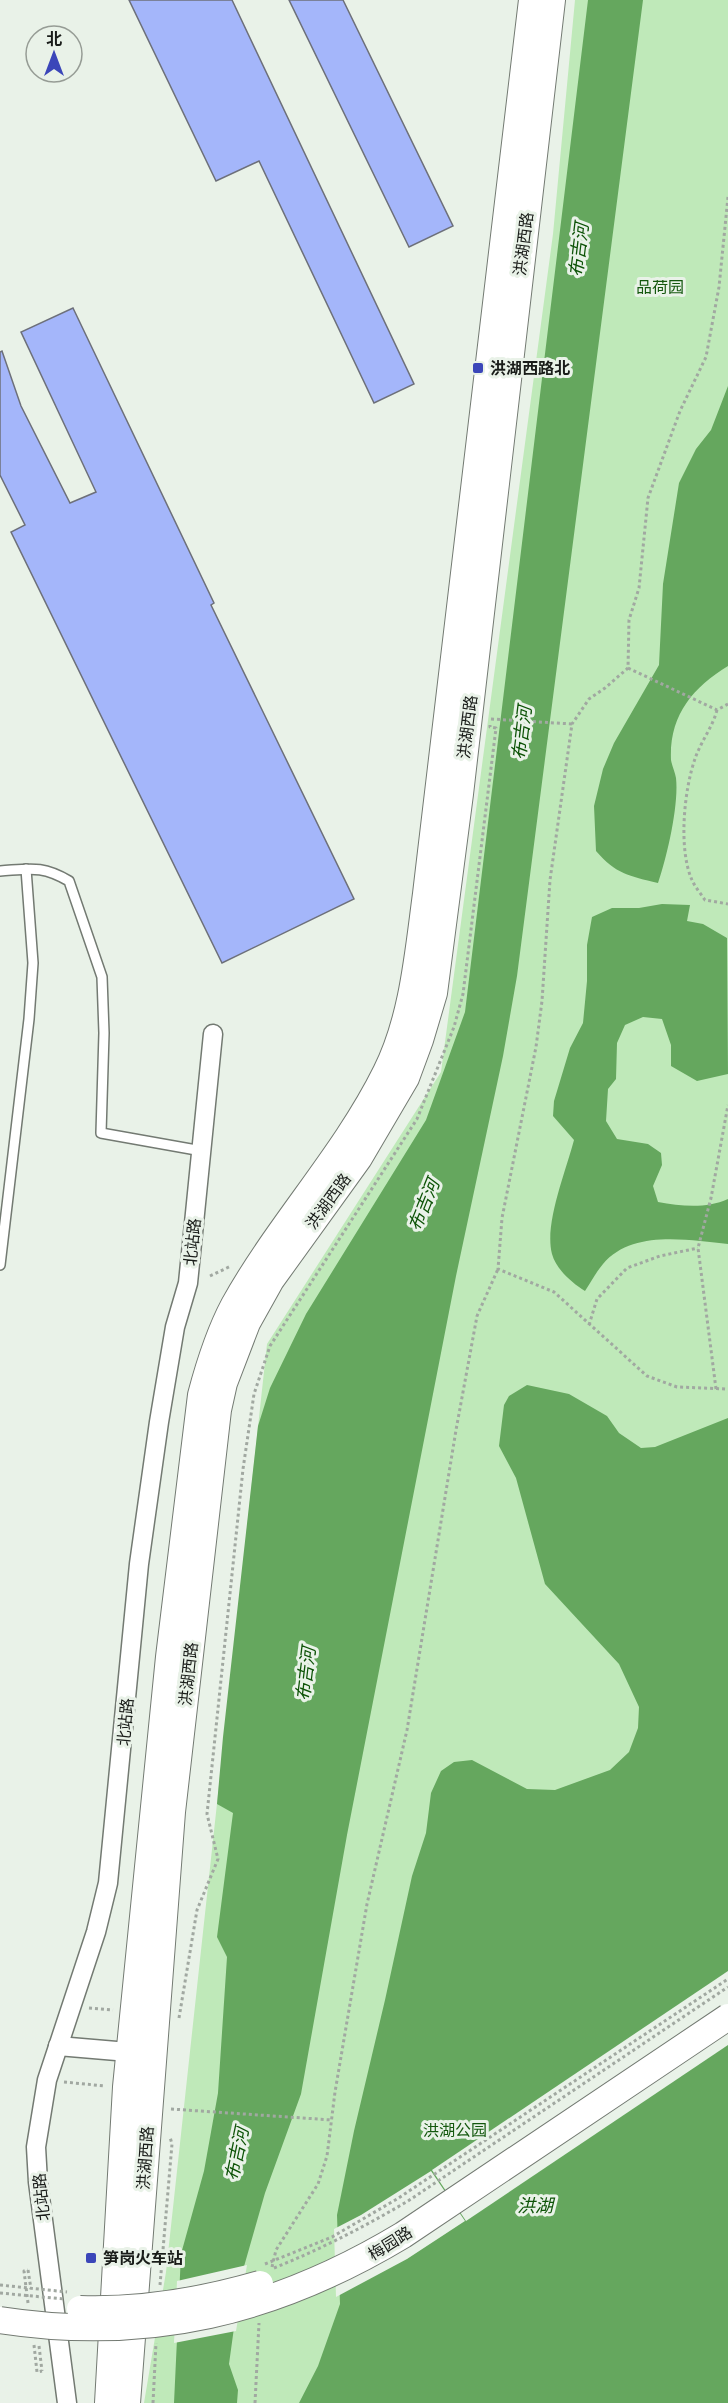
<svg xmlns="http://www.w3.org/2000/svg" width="728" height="2403" font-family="Manrope,'Noto Sans SC',sans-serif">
  <rect width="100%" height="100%" fill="#e9f2e8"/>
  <polygon fill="#bfe9b9" points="575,0 728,0 728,2403 144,2403 166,2272 267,1344 441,1072 553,234"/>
  <g fill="#65a75e">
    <polygon points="588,0 643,0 517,976 503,1056 456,1276 347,1835 301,2094 265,2193 241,2277 229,2364 238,2390 237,2403 174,2403 181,2254 204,2171 218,2093 227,1957 217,1937 233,1813 217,1804 223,1737 258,1426 270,1388 306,1314 426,1120 465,1012"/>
    <path d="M728 386V666C692 688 669 716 671 760 672 766 675 772 676 778 679 805 667 857 658 883 629 876 616 874 596 851L594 806 603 769 614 743 659 665 663 584 679 483 696 449 711 430Z"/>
    <path d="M662 904 690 905 687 921 703 924 727 938 728 1074 697 1081 671 1066V1045L662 1019 643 1017 625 1025 617 1043 616 1079 608 1089 606 1121 617 1139 648 1144 661 1153 662 1165 653 1186 658 1202C681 1206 706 1209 728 1199V1244C689 1240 632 1229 603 1264 596 1272 591 1282 585 1291 572 1283 556 1269 552 1254 544 1224 566 1171 574 1140L553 1116 554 1101 570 1048 583 1023 587 981V945L592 917 612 908H639Z"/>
    <polygon points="527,1385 569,1394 607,1416 619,1433 641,1448 655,1447 728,1418 728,2403 299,2403 318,2366 340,2304 337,2215 354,2131 385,2000 412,1876 426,1833 431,1793 441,1771 454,1762 472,1760 527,1789 555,1790 610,1770 629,1752 638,1728 639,1707 619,1664 545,1584 516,1478 499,1446 504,1405 509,1396"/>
  </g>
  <g fill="#e9f2e8">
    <polygon points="728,1971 728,2045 466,2221 432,2170"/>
    <polygon points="431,2171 465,2221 407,2259 336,2297 334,2229 361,2215"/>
    <polygon points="247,2265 236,2331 174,2343 177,2281"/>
  </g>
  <g fill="#a4b6fa" stroke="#6d707a" stroke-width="1.5">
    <polygon points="129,0 232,0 414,384 374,403 259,161 216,181"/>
    <polygon points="289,0 343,0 453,226 409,247"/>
    <polygon points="73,308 214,603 211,605 354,899 222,963 11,532 25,525 0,475 0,352 2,351 21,406 70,503 96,492 21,332"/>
  </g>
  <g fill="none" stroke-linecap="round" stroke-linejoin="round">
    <g stroke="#737a72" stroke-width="12">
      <g id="lane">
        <path d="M0 871C30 869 42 865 69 881L102 977 104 1033 101 1133 202 1151"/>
        <polyline points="0,1265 29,1019 33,963 26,869"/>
      </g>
    </g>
    <g stroke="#737a72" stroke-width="21">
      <g id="street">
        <polyline points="58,2046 140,2053"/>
        <polyline points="67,2403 38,2182 36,2147 47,2080 96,1932 108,1883 139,1564 159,1422 175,1327 188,1283 213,1034"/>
      </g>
    </g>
    <g stroke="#737a72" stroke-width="28">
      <g id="secondary">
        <path d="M108 2403 126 2087 169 1657 201 1395C209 1365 219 1333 234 1305 279 1224 345 1155 386 1072 413 1018 418 953 426 894L532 0"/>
        <polyline points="127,2403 172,1812 218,1410 224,1383 247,1323 271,1280 359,1158 406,1078 420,1040 434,993 460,794 552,0"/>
      </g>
    </g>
    <g stroke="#a1a8a1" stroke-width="3" stroke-dasharray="3 3" stroke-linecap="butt">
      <polyline points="728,197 719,287 706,357 680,411 648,498 639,588 629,620 628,668 605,688 589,699 572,724 550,880 542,1001 536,1047 502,1218 498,1269 554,1292 647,1376 677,1387 728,1389"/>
      <polyline points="628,668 717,710 728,704"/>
      <path d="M717 710C713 726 702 740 696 756 684 788 678 849 692 880 695 887 701 894 705 900L728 904"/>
      <polyline points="491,719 572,724"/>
      <polyline points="210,1276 231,1266"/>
      <polyline points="589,1325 597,1299 627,1268 660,1256 698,1248"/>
      <polyline points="716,1389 698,1248 711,1198 728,1105"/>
      <polyline points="89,2008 113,2010"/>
      <polyline points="179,2018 197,1910 218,1859 207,1814 243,1469 254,1394 270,1346 417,1119 454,1027 463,994 496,728 490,727 490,725"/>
      <polyline points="64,2082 105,2086"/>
      <polyline points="171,2109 332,2120"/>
      <polyline points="272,2267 276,2250 318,2184 327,2156 335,2092 367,1904 407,1730 456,1430 477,1316 498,1269"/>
      <polyline points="28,2270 31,2289"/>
      <polyline points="160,2285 172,2144 170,2137"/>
      <polyline points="28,2303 24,2271 28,2270"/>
      <polyline points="34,2345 37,2372 42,2371"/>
      <polyline points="39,2346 42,2371"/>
      <polyline points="153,2403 156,2343"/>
      <polyline points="255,2403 259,2323"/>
    </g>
    <use href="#lane" stroke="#fff" stroke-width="9"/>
    <use href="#street" stroke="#fff" stroke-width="18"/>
    <use href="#secondary" stroke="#fff" stroke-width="26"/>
    <g stroke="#737a72" stroke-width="28" stroke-linecap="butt">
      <g id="secondary-bridge">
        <path d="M80 2309C142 2311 201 2301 260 2284"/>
        <path d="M0 2320C149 2343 275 2312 403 2235L728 2017"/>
      </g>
    </g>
    <g stroke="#a1a8a1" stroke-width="3" stroke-dasharray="3 3" stroke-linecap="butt">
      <polyline points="265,2264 332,2237 397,2199 728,1979"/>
      <path d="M274 2268C321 2249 364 2227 408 2201L728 1987"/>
      <polyline points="0,2285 67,2292"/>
      <polyline points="0,2293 64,2299"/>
    </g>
    <use href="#secondary-bridge" stroke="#fff" stroke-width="26"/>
  </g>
  <g fill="#3b46b9" stroke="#e9f2e8" stroke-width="2">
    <rect x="472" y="362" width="12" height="12" rx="3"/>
    <rect x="85" y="2252" width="12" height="12" rx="3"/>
  </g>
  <g text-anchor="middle" stroke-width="6" stroke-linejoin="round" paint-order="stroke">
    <g font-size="16" fill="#191c19" stroke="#e9f2e8">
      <text transform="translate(523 244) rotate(-83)" y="6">洪湖西路</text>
      <text transform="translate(467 727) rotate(-83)" y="6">洪湖西路</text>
      <text transform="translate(328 1201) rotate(-54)" y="6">洪湖西路</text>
      <text transform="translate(192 1242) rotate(-84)" y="6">北站路</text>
      <text transform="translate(188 1674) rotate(-84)" y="6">洪湖西路</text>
      <text transform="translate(125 1722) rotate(-85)" y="6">北站路</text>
      <text transform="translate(145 2158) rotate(-86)" y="6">洪湖西路</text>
      <text transform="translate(41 2197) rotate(-96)" y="6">北站路</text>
      <text transform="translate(390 2243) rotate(-32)" y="6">梅园路</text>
    </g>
    <g font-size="16" fill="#14580e" stroke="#e9f2e8">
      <text x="660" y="293">品荷园</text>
      <text x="455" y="2136">洪湖公园</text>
    </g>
    <g font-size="16" font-weight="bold" fill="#191c19" stroke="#e9f2e8" text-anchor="start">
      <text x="490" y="374">洪湖西路北</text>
      <text x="103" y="2264">笋岗火车站</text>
    </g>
    <g font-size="18" font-style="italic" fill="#0d5307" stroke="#e9f2e8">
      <text transform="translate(579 250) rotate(-83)" y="6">布吉河</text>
      <text transform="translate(522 733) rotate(-83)" y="6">布吉河</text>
      <text transform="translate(424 1205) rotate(-68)" y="6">布吉河</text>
      <text transform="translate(306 1674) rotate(-83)" y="6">布吉河</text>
      <text transform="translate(237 2154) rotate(-78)" y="6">布吉河</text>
      <text x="535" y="2212">洪湖</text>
    </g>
  </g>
  <g transform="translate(54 54)"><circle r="28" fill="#e9f2e8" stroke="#969c95" stroke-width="1.5"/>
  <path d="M0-4.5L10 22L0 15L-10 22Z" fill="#3b46b9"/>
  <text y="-9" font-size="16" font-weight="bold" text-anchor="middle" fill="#191c19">北</text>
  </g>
</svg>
